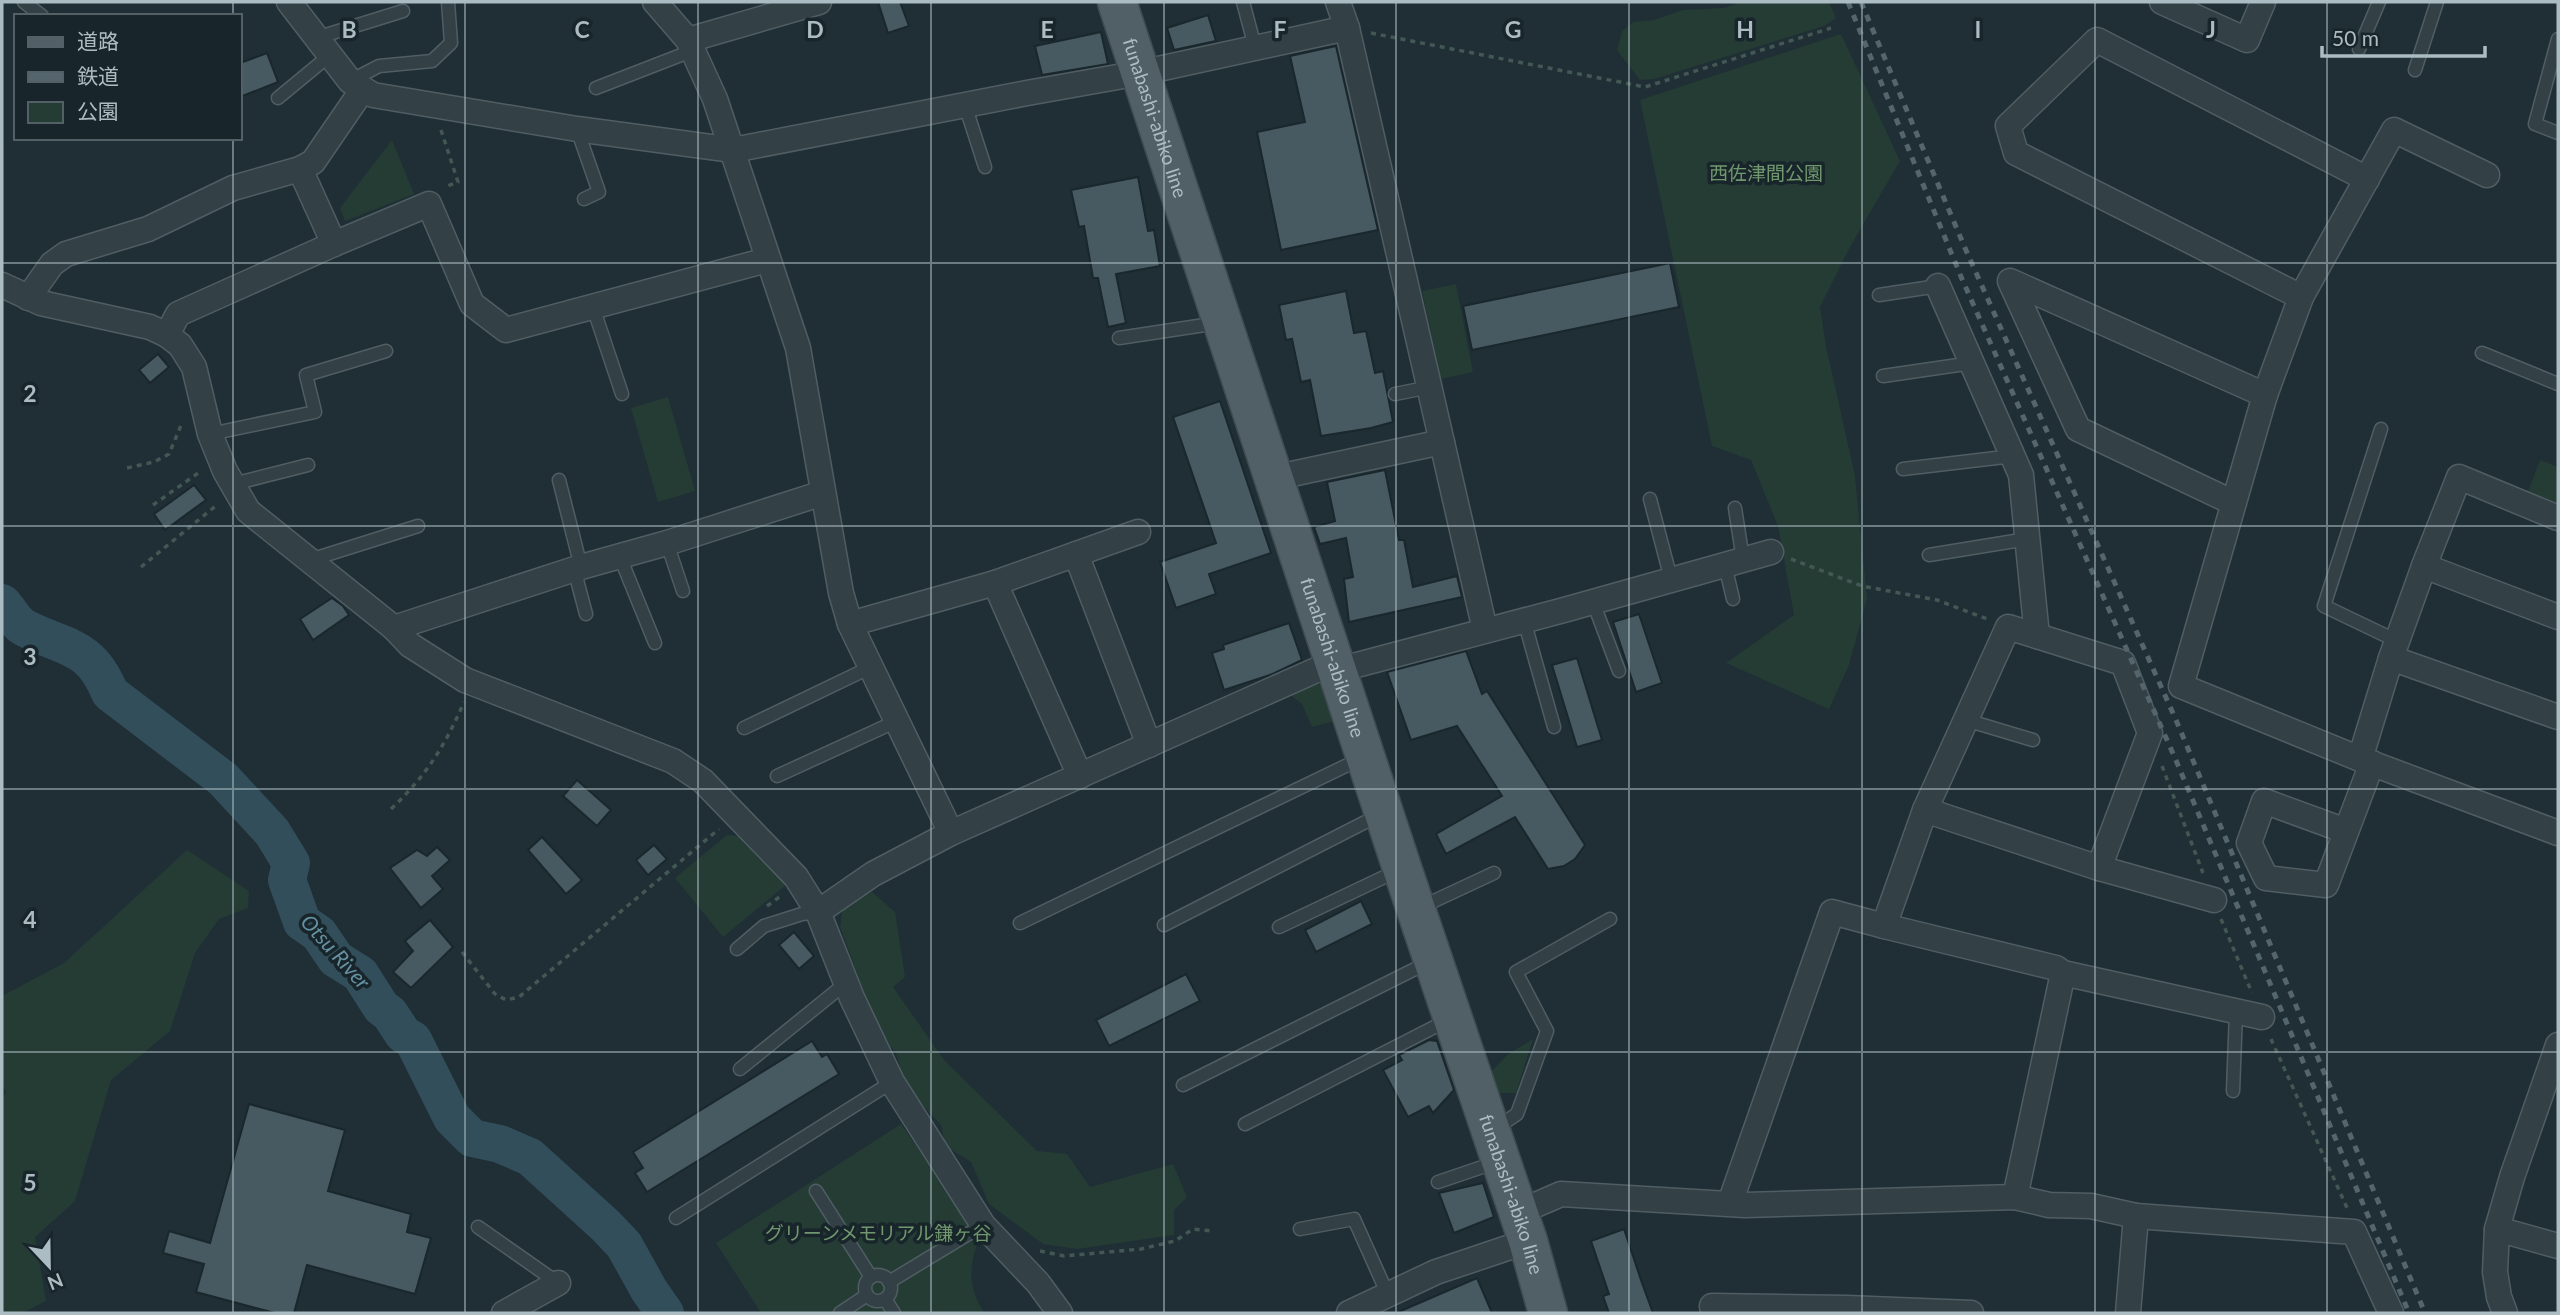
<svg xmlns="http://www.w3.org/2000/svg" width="2560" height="1315" font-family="Lato,'Noto Sans JP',sans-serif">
  <rect width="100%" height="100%" fill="#1f2f35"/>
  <g fill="#253c35">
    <polygon points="1741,2 1829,2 1836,18 1824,26 1654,79 1640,80 1617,50 1622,31 1633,22 1654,20 1683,10 1724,8"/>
    <polygon points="1841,34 1900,161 1850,247 1820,307 1826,346 1855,476 1867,599 1849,665 1829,709 1726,663 1794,615 1778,526 1751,460 1712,446 1640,100"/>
    <polygon points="392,140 414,194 345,221 340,208"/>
    <polygon points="1456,284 1473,372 1441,379 1422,291"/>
    <polygon points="668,397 695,491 658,502 631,408"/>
    <polygon points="2540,460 2558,467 2558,504 2528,492"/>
    <polygon points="1317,684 1324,686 1335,721 1312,727 1302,704 1288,693"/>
    <polygon points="727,835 738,836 786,885 723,937 675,878"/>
    <polygon points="187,850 249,891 248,908 219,919 195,953 170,1031 111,1080 75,1201 35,1237 46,1301 22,1313 2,1313 2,1101 6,1091 2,1087 2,996 64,963"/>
    <polygon points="872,892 895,912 905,977 893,987 944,1060 1037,1151 1067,1154 1090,1187 1173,1164 1187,1197 1174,1210 1174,1235 1077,1249 1043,1244 989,1204 971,1162 945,1146 941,1125 905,1086 896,1052 870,1028 869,1005 840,927 843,905"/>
    <polygon points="1533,1039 1516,1093 1496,1093 1489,1074 1507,1055"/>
    <path d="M901 1124 980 1237C968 1266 968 1286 984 1313H761L716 1243Z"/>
  </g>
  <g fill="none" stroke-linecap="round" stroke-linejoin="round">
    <path stroke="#314e5a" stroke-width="38" d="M2 603C9 610 15 622 23 627 64 649 90 643 110 693L223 779 272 832 291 863 287 880 302 922 319 934 336 959 360 974 381 1007 390 1014 403 1034 413 1040 452 1118 472 1138 500 1144 530 1157 606 1226 624 1245 649 1290 665 1313"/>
  </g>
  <g fill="#475a61" stroke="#1a272c" stroke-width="2">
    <polygon points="878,2 900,2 909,26 888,33"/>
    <polygon points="1208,15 1216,41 1174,50 1167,28"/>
    <polygon points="1101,32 1108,64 1042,75 1035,46"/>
    <polygon points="1336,46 1378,230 1281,250 1257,132 1305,122 1290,56"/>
    <polygon points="267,53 278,82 240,97 240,63"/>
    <polygon points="1138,177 1148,231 1154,230 1160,266 1116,274 1126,323 1108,327 1098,278 1093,278 1084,226 1079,227 1071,190"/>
    <polygon points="1670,263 1679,307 1472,350 1463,306"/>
    <polygon points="1346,291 1354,333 1366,331 1375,373 1383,371 1393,422 1371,428 1321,436 1310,380 1301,382 1292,339 1286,340 1279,305"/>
    <polygon points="158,354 169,367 150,383 139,370"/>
    <polygon points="1220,401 1271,553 1209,574 1216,594 1176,608 1160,562 1216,543 1173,417"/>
    <polygon points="1385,470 1399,540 1404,540 1413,587 1457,576 1462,597 1349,622 1344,579 1353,577 1346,538 1320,544 1314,527 1335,521 1327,482"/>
    <polygon points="194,485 206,500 165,530 154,514"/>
    <polygon points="332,598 343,606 349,615 313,640 300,619"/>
    <polygon points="1639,614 1662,683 1636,692 1613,622"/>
    <polygon points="1289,623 1302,660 1270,675 1224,690 1212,653 1224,649 1223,645"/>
    <polygon points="1466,651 1482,694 1487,691 1585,845 1575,859 1564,866 1548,869 1515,817 1446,854 1436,834 1502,796 1457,726 1411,740 1387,672"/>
    <polygon points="1577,658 1602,740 1577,747 1552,665"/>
    <polygon points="577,780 611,810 597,826 563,796"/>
    <polygon points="542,837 582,880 566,894 528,850"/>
    <polygon points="654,845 667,859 648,875 636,860"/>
    <polygon points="437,847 450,860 432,876 443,889 421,908 390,868 417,850 427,856"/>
    <polygon points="1361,901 1372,924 1316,952 1305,930"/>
    <polygon points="430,920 453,947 411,988 393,972 413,951 405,941"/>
    <polygon points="794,932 814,956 799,969 779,945"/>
    <polygon points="1186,974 1200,1001 1109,1046 1096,1020"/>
    <polygon points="1429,1040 1437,1041 1454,1090 1433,1113 1429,1106 1408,1117 1383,1070 1402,1060 1399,1055"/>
    <polygon points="812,1041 822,1057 827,1054 839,1074 647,1192 635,1173 643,1168 633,1152"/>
    <polygon points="249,1104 345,1130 328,1191 411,1214 407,1232 431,1238 415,1294 307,1265 294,1313 275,1313 196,1292 204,1264 163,1253 169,1231 210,1243"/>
    <polygon points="1483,1183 1494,1217 1454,1233 1439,1193"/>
    <polygon points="1624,1229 1642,1283 1653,1313 1609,1313 1603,1296 1609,1294 1591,1241"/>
    <polygon points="1477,1278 1492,1313 1396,1313"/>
  </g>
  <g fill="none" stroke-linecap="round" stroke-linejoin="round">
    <g stroke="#505e64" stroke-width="15">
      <g id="lane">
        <polyline points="24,2 42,16"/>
        <polyline points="1243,2 1255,47"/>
        <polyline points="2558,39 2535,124 2558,133"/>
        <polyline points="319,42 329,34 403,11"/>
        <polyline points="2359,49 2379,2"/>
        <polyline points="2415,70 2437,2"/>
        <polyline points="350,81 379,66 432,61 451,43 448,2"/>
        <polyline points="596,88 694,50"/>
        <polyline points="278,98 330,55"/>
        <polyline points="965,105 985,167"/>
        <polyline points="577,129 599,192 584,199"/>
        <polyline points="1879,295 1938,286"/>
        <polyline points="593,307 622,394"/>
        <polyline points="1119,338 1218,323"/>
        <polyline points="2482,353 2558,384"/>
        <polyline points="1883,376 1972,363"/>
        <polyline points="1395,394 1430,387"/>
        <polyline points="2381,429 2324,606 2397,641"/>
        <polyline points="210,434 315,412 306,375 386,351"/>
        <polyline points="1903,469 2013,456"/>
        <polyline points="559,480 581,567 577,580 586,614"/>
        <polyline points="233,484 308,465"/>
        <polyline points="1650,499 1671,579"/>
        <polyline points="1735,508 1743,560"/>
        <polyline points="667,543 683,591"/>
        <polyline points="1929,555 2027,539"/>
        <polyline points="620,557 655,643"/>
        <polyline points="310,560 418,526"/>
        <polyline points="1725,565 1733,599"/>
        <polyline points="1593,602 1619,671"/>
        <polyline points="1524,620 1554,727"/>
        <polyline points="1966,720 2033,740"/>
        <polyline points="744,728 871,667"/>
        <polyline points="777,776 897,721"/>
        <polyline points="1419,908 1494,873"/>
        <polyline points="1020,923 1360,759"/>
        <polyline points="1164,925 1381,814"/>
        <polyline points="1279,927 1399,870"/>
        <polyline points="737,949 764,926 802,914 818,912"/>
        <polyline points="740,1069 846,983"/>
        <polyline points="1183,1085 1429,962"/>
        <polyline points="2233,1091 2236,1012"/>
        <polyline points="1245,1124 1450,1019"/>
        <polyline points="1495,1129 1517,1114 1547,1031 1516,972 1610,919"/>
        <polyline points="1438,1182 1497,1162"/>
        <polyline points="816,1191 871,1277"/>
        <polyline points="676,1218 892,1082"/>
        <polyline points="478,1227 558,1283"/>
        <polyline points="1300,1229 1354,1219 1388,1295"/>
        <circle cx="878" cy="1288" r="13"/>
        <polyline points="889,1282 983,1225"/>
        <polyline points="885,1299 894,1313"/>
        <polyline points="840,1313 867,1295"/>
      </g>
    </g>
    <g stroke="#505e64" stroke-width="27">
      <g id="street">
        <polyline points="289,2 350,81 373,95 577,129 733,150 1027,93 1140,73 1347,28"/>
        <polyline points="655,2 688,40 715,99 798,348 841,593 850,624 951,833"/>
        <polyline points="1338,2 1347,28 1485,630"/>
        <polyline points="2162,2 2247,40 2263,2"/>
        <polyline points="688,40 819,2"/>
        <polyline points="300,169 334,244"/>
        <polyline points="2,285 41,303 150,327 167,335 180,345 194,367 210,434 225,471 248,511 394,628 410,645 465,680 673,761 703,781 796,877 818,912 852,998 892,1082 983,1225 1038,1283 1060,1313"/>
        <polyline points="2301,297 2016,153 2008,126 2097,40 2367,179"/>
        <polyline points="28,298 52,264 66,254 148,229 233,188 300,169 313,162 363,89"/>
        <polyline points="167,335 178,314 334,244 429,204 472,304 506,330 767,260"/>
        <polyline points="2265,395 2301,297 2394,130 2487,175"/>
        <polyline points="1273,478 1442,442"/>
        <polyline points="2234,503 2078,429 2010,281 2265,395 2181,686 2360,759 2558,833"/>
        <polyline points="1076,554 1149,745"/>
        <polyline points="2424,566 2459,477 2558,518"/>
        <polyline points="995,583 1080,776"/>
        <polyline points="2558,617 2424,566 2391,658 2558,717"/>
        <polyline points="850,624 995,583 1138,532"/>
        <polyline points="394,628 581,567 667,543 823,493"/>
        <polyline points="2037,636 2123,663 2150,733 2099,868"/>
        <polyline points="2360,759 2391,658"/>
        <polyline points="1925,810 2099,868 2214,900"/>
        <polyline points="2346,831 2264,801 2249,843 2266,878 2326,885 2372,763"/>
        <polyline points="818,912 873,874 951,833 1323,667 1338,670 1564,610 1771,552"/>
        <polyline points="1884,926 2056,968 2063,973 2262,1017"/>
        <polyline points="2015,1197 2063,973"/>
        <polyline points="1730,1203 1832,912 1884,926 1925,810 2008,627 2037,636 2021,475 1938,286"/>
        <polyline points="1517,1213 1561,1194 1745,1205 2015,1197 2049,1205 2091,1206 2136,1216 2354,1232 2391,1313"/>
        <polyline points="2497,1229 2558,1246"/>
        <polyline points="504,1313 558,1283"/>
        <polyline points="1349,1313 1436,1272 1528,1241"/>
        <polyline points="1714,1313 1712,1306 1846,1308 1971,1313"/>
        <polyline points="2128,1313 2136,1216"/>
        <polyline points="2505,1313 2499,1297 2495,1272 2497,1229 2512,1177 2558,1045"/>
      </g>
    </g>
    <g stroke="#3f4c52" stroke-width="41">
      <g id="primary">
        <path id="s1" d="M1117 2 1402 868 1528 1241 1548 1313"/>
      </g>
    </g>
    <g stroke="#435854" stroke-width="3.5" stroke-dasharray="5 5" stroke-linecap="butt">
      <polyline points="1371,33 1645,87 1831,28"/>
      <polyline points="441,130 458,182 445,187"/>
      <polyline points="127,468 154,462 169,454 182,423"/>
      <polyline points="153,505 201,471"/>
      <polyline points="1791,559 1862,586 1937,600 1987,619"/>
      <polyline points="141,567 218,504"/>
      <polyline points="2162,766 2203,873"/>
      <path d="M391 809C426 776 445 746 464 702"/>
      <polyline points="767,906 781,896"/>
      <polyline points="2221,919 2252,993"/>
      <polyline points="462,952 495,994 506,1000 519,997 719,829"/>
      <polyline points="2271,1039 2348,1210"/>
      <polyline points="1040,1251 1064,1256 1141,1249 1175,1241 1193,1229 1211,1231"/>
    </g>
    <use href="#lane" stroke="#334046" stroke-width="12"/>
    <use href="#street" stroke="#334046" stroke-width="24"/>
    <use href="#primary" stroke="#506066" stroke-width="38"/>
    <g stroke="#54656d" stroke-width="5" stroke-dasharray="7 7" stroke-linecap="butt">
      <polyline points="1848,2 1962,279 2175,758 2409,1313"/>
      <polyline points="1861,2 1965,248 2176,720 2425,1313"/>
    </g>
  </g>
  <path fill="none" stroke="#acbcc3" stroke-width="2" stroke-opacity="0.55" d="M233 2V16M465 2V1313M698 2V1313M931 2V1313M1164 2V1313M1396 2V1313M1629 2V1313M1862 2V1313M2095 2V1313M2327 2V1313M233 138V1313M2 263H2558M2 526H2558M2 789H2558M2 1052H2558"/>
  <g text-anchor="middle" stroke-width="7" stroke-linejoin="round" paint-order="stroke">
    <g font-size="19" fill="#acbcc3" stroke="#18252a">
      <text dy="7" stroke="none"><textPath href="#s1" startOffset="122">funabashi-abiko line</textPath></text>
      <text dy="7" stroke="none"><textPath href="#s1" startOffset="690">funabashi-abiko line</textPath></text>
      <text dy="7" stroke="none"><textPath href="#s1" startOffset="1256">funabashi-abiko line</textPath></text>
    </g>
    <g font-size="19" fill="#70976d" stroke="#18252a">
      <text x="1766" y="180">西佐津間公園</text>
      <text x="878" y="1240">グリーンメモリアル鎌ヶ谷</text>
    </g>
    <g font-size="21" font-style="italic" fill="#6591a2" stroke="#18252a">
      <text transform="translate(335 952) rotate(48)" y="7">Otsu River</text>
    </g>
  </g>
  <g font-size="23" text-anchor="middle" font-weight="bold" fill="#acbcc3" stroke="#18252a" stroke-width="7" stroke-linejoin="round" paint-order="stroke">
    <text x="349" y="38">B</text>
    <text x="582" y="38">C</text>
    <text x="815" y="38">D</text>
    <text x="1047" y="38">E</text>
    <text x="1280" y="38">F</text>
    <text x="1513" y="38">G</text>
    <text x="1745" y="38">H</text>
    <text x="1978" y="38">I</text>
    <text x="2211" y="38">J</text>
    <text x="30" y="402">2</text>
    <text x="30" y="665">3</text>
    <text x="30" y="928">4</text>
    <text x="30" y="1191">5</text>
  </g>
  <rect width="2560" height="1315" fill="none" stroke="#acbcc3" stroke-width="7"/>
  <rect x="14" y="14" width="228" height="126" fill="#18252a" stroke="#536167" stroke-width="2"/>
  <rect x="28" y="37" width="35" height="10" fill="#506066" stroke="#536167" stroke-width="2"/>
  <text x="77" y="49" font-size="21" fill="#acbcc3">道路</text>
  <rect x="28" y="72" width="35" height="10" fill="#54656d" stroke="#536167" stroke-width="2"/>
  <text x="77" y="84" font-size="21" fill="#acbcc3">鉄道</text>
  <rect x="28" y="102" width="35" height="21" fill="#253c35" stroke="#536167" stroke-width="2"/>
  <text x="77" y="119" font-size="21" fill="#acbcc3">公園</text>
  <g transform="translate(49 1266) rotate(158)" stroke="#18252a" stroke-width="5" paint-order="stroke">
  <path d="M0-5L12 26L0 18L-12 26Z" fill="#acbcc3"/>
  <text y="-10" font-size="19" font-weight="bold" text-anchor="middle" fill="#acbcc3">N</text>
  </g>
  <path d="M2322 46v10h163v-10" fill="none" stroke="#acbcc3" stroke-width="3.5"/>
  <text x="2332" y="46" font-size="21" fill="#acbcc3" stroke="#18252a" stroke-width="5" paint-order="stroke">50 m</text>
</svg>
